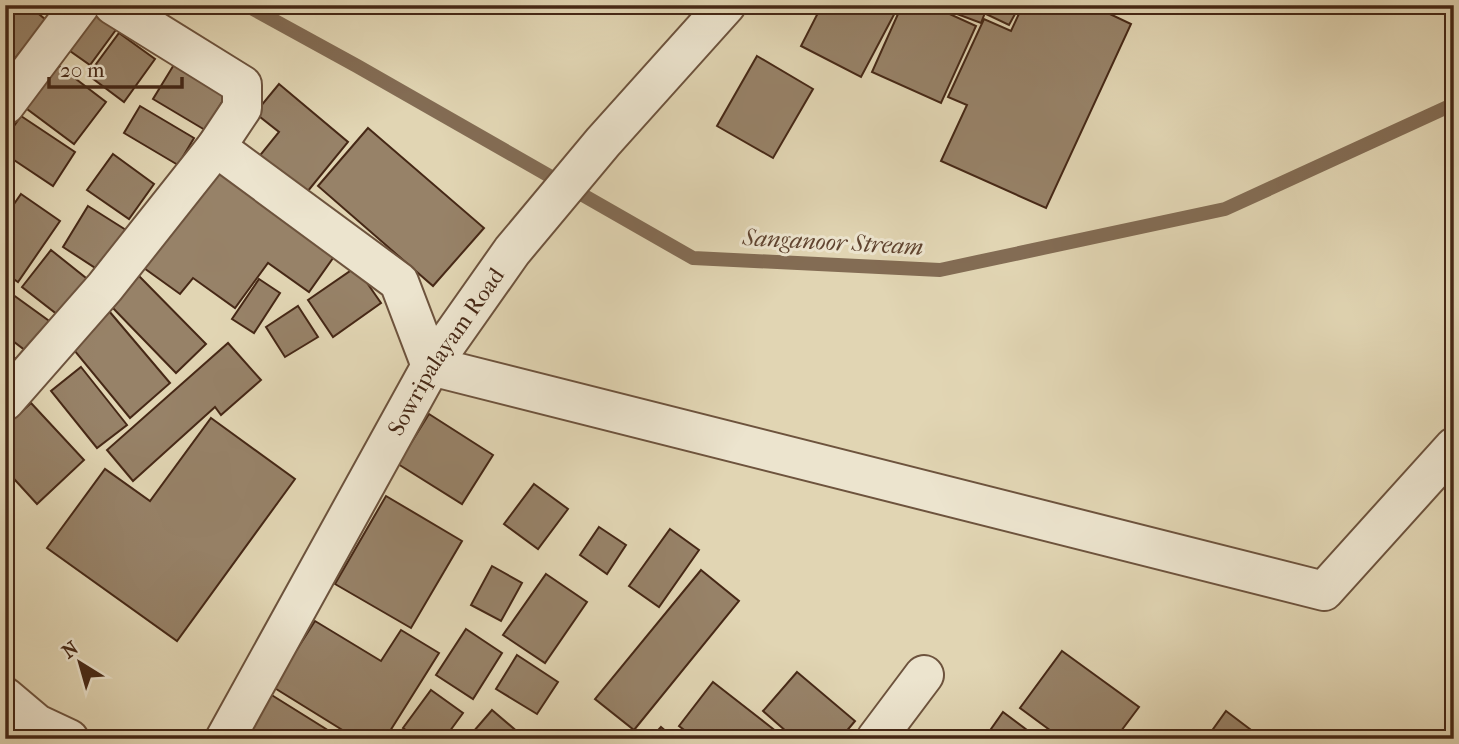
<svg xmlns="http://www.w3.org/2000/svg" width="1459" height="744" font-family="'IM FELL French Canon',serif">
  <rect width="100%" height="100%" fill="#e1d5b3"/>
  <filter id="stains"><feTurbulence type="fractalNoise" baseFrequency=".00286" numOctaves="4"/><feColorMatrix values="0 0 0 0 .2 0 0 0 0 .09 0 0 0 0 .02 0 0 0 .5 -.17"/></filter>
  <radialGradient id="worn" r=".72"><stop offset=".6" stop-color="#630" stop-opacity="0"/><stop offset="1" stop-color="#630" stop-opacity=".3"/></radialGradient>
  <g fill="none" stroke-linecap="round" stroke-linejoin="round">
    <polyline stroke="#836c54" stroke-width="14" points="246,5 357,66 693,258 940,270 1225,209 1454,104"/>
  </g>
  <g fill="#978268" stroke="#462816" stroke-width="2">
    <polygon points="5,5 28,5 46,20 5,71"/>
    <polygon points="822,5 895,5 898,7 861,77 801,46"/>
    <polygon points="902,5 930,5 976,26 941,103 872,72"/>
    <polygon points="933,5 988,5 981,23"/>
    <polygon points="991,5 1020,5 1009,25 986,14"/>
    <polygon points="1023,5 1091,5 1131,24 1046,208 941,161 967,105 948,97 984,19 1011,31"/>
    <polygon points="98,12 118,27 90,65 70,51"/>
    <polygon points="119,33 155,59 124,102 88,75"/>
    <polygon points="757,56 813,89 773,158 717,126"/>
    <polygon points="178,58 230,89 205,130 153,99"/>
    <polygon points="51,60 106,102 74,144 19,103"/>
    <polygon points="279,84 348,142 303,197 257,159 279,132 255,113"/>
    <polygon points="140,106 194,138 178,165 124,133"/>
    <polygon points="21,116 75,152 53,186 5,154 5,139"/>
    <polygon points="368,128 484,228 433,286 318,186"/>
    <polygon points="113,154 154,184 129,219 87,190"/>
    <polygon points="211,160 338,251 309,292 268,263 235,308 193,278 180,294 137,263"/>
    <polygon points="21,194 60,221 18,282 5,273 5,217"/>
    <polygon points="88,206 126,230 100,271 63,247"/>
    <polygon points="51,250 96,286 67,322 22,287"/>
    <polygon points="356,267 381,303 333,337 308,300"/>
    <polygon points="138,275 206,344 176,373 109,304"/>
    <polygon points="259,279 280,293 254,333 232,319"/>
    <polygon points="5,289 52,323 30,354 5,335"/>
    <polygon points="298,306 318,337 285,357 266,327"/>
    <polygon points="109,311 170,383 130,418 69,344"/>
    <polygon points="228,343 261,380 221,415 215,407 133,481 107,450"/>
    <polygon points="5,351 19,361 5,379"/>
    <polygon points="81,367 127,425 97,448 51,391"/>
    <polygon points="31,403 84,460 37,504 5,469 5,427"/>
    <polygon points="429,414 493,455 462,504 398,464"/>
    <polygon points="211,418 295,479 177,641 47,548 105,469 150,501"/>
    <polygon points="534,484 568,509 538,549 504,524"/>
    <polygon points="386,496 462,541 411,628 335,584"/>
    <polygon points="599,527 626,545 607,574 580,555"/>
    <polygon points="670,529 699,550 659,607 629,586"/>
    <polygon points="492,566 522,583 501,621 471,605"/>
    <polygon points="701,570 739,601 634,730 595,699"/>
    <polygon points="546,574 587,602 545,663 503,635"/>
    <polygon points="315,621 381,661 401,630 439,653 385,739 357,739 273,687"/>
    <polygon points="466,629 502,653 473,699 436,675"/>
    <polygon points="1062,651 1139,707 1115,739 1062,739 1020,708"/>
    <polygon points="517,655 558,682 537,714 496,689"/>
    <polygon points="797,672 855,721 840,739 795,739 763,711"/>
    <polygon points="713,682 786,739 696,739 679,726"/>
    <polygon points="431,690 463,713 444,739 418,739 403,728"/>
    <polygon points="270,694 342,739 242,739"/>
    <polygon points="492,710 526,739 467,739"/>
    <polygon points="1226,711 1263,739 1206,739"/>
    <polygon points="1003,712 1039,739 984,739"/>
    <polygon points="661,727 675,739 650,739"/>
  </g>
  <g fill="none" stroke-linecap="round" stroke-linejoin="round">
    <g stroke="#6d533d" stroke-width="42">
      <g id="minor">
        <polyline points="5,105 80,5"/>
        <polyline points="216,147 399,282 431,366 1324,591 1454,447"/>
        <polyline points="5,401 105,287 216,147 242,108 242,85 113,5"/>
        <polyline points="5,697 37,724 69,739"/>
        <path id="s1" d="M225 739 431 366 512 251 603 142 726 5"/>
        <polyline points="876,739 924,675"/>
      </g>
    </g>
    <use href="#minor" stroke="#ece4ce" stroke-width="38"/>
  </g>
  <g text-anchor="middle" stroke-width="6" stroke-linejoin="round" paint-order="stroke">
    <g font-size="23" fill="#462816" stroke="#ece4ce">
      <text dy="8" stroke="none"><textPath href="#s1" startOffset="446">Sowripalayam Road</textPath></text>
    </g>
    <g font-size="24" font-style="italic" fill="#604430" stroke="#ece4ce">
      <text transform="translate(833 242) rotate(3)" y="8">Sanganoor Stream</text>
    </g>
  </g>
  <rect width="1459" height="744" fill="none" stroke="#e1d5b3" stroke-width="28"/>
  <rect x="7" y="7" width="1445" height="730" fill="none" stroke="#462816" stroke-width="3.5"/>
  <rect x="14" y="14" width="1431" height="716" fill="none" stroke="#462816" stroke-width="2"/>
  <g transform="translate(80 663) rotate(323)" stroke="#ece4ce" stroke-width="5" paint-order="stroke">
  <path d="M0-5L12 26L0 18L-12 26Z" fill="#462816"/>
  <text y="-10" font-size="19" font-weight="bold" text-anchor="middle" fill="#462816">N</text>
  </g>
  <path d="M49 77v10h133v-10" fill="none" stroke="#462816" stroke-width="3.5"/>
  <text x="60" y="77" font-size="21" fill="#462816" stroke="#ece4ce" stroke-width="5" paint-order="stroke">20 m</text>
  <rect width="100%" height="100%" filter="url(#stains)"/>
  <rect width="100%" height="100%" fill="url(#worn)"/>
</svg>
